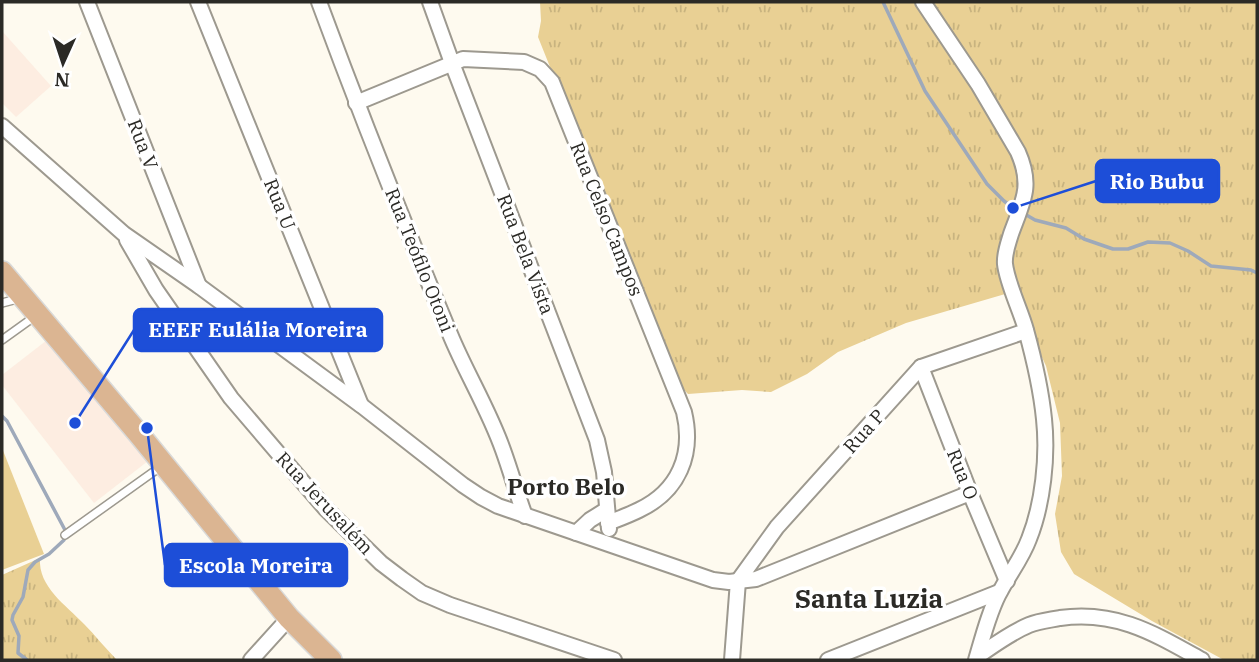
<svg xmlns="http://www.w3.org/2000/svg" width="1259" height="662" font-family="'IBM Plex Serif',serif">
  <defs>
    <pattern id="grass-tufts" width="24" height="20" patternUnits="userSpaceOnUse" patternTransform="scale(1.75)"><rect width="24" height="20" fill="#e9d094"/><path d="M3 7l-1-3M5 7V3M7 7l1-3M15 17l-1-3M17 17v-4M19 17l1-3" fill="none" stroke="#c8b37f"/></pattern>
  </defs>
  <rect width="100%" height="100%" fill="#fefaef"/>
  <g fill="#fdede1">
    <polygon points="2,31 51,86 16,117 2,103"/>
    <polygon points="51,337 148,461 94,503 2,385 2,375"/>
  </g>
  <g fill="url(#grass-tufts)">
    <polygon points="540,2 1257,2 1257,660 1224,660 1152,621 1074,574 1061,552 1055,514 1062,476 1060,423 1046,366 1012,292 906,323 838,352 807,374 771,392 742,390 688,394 676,381 538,37 541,21"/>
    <path d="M40 558C38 587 66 605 84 624 95 635 105 648 117 660H2V575Z"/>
  </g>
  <polygon fill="#e9d094" points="2,448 44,554 2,570"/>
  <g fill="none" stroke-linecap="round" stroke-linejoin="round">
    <g stroke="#9ea9ba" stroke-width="3.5">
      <polyline points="883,2 925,91 987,184 1004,201 1016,210"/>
      <polyline points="1023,213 1035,220 1066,228 1084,239 1113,249 1128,249 1148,242 1170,243 1188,251 1211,266 1251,270 1257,273"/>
      <polyline points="2,416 7,421 65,530 64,540 49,554 35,562 28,570 23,597 13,615 12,620 19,636 18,653 27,660"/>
    </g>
    <g stroke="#9d998f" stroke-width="10">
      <g id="service">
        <polyline points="2,303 21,298"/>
        <polyline points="2,340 34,317"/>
        <polyline points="65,535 163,465"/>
      </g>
    </g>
    <g stroke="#9d998f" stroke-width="18">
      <g id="minor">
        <polyline points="87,2 199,286"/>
        <polyline points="198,2 361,405"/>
        <path d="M319 2C360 113 404 224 450 334 466 373 489 410 503 450 511 472 517 494 525 516"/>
        <polyline points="430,2 452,63 597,440 604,472 609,529"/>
        <path d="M923 2 978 84 1018 152C1033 186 1023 201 1011 234 1008 244 1004 254 1005 264 1007 283 1021 311 1026 330 1034 359 1041 389 1044 419 1048 456 1043 504 1029 539 1022 558 1010 573 1001 590 990 608 982 640 976 660"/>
        <path d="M356 103 463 59 524 62 540 69 552 82 684 412C694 454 679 491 639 510 629 515 618 519 608 523"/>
        <polyline points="2,126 124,234 199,286 362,406 463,485 481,497 498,506 713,580 729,582 756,579 970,493"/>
        <polyline points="127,240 156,290 231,398 325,508 381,563 402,579 422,593 450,605 614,660"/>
        <polyline points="921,367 970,493 1007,581"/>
        <polyline points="576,533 590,520 606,510"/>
        <path d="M978 656C994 645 1010 633 1029 625 1039 621 1050 620 1060 618 1117 610 1155 634 1202 660"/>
        <polyline points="251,660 289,618"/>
        <polyline points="732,660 738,581 777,527 921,367 1026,331"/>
        <polyline points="828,660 999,592"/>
      </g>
    </g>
    <g stroke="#d9d9d8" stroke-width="24">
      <polyline id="primary" points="2,272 138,433 289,618 331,660"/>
    </g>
    <use href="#service" stroke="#fff" stroke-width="7"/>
    <use href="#minor" stroke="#fff" stroke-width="14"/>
    <use href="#primary" stroke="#dbb592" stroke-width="21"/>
  </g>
  <g text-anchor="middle" stroke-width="7" stroke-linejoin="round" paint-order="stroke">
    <g font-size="19" fill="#2b2a26" stroke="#fff">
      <text transform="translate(143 144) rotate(69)" y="7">Rua V</text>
      <text transform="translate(280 204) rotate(68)" y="7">Rua U</text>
      <text transform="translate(607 219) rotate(68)" y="7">Rua Celso Campos</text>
      <text transform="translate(526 254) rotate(69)" y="7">Rua Bela Vista</text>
      <text transform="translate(420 260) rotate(68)" y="7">Rua Teófilo Otoni</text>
      <text transform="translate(864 431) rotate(-48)" y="7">Rua P</text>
      <text transform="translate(963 474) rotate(68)" y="7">Rua O</text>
      <text transform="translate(325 503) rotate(47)" y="7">Rua Jerusalém</text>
    </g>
    <g font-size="23" font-weight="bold" fill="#2b2a26" stroke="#fff">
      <text x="566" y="495">Porto Belo</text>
    </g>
    <g font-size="26" font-weight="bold" fill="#2b2a26" stroke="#fff">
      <text x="869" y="608">Santa Luzia</text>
    </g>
  </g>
  <path fill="none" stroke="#1d4ed8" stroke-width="2.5" d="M1013 208L1096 181M75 423L134 330M147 428L165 565"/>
  <g fill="#1d4ed8" stroke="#fff" stroke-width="2.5">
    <circle cx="1013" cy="208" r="7"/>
    <circle cx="75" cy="423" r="7"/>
    <circle cx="147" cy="428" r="7"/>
  </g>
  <g fill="#1d4ed8" stroke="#1d4ed8" stroke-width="2.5">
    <rect x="1096" y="160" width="123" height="42" rx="7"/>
    <rect x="134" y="309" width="248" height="42" rx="7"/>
    <rect x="165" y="544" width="182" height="42" rx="7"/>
  </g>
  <g font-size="21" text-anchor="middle" font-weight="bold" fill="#fff">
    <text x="1157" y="189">Rio Bubu</text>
    <text x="258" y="337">EEEF Eulália Moreira</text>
    <text x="256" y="573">Escola Moreira</text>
  </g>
  <rect width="1259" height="662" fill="none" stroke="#2b2a26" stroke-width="7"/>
  <g transform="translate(63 63) rotate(183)" stroke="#ffffff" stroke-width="5" paint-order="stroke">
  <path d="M0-5L12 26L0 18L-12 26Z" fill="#2b2a26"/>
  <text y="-10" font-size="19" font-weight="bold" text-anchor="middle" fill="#2b2a26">N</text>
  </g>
</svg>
